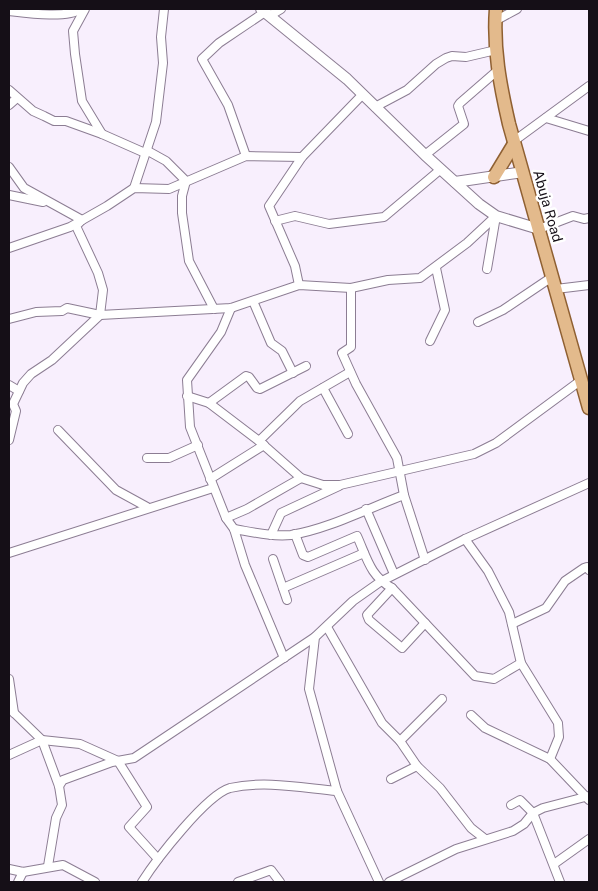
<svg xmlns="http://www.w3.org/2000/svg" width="598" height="891" font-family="'Public Sans',sans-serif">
  <rect width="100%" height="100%" fill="#f8effd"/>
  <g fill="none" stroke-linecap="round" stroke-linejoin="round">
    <g stroke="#8c7d93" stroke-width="10">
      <g id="minor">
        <polyline points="85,9 73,31 75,54 82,101 102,134"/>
        <path d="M9 11C26 13 67 19 81 9"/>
        <polyline points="271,15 281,9"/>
        <polyline points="495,21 517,9"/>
        <polyline points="9,90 33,111 44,116 54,121 66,121 102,134 145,153"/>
        <polyline points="9,105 17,98"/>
        <polyline points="375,107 407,90 436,64 446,58 452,56 466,57 496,50"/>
        <polyline points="546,118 589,131"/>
        <polyline points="514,141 589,86"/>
        <polyline points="148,151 166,161 186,181 182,196 182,213 189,261 214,309"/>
        <polyline points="425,155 464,124 458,106 460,103 498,70"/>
        <polyline points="246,156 228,105 202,59 219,43 265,12"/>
        <polyline points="9,167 24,188 82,220"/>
        <polyline points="134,188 156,122 163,63 161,37 164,9"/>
        <polyline points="9,195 43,202"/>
        <polyline points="275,221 295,216 329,224 384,217 441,169"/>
        <polyline points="539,229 573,216 584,219 589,218"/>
        <polyline points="9,248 70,227 107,206 134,188 169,189 246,156 302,157"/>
        <polyline points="487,269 496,216"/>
        <polyline points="299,285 295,266 269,206 302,157 363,94"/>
        <polyline points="351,288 351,347 342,353 356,384 397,458 404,495 425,560"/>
        <polyline points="556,289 589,285"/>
        <polyline points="253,301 271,343 282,351 293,373"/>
        <polyline points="231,308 221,332 187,380 190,427 226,518 234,529 245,565 284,658"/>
        <polyline points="9,319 36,312 62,311 67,308 100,315 231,308 299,285 351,288 388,280 420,278 467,243 496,216"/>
        <polyline points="478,322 503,310 552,277"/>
        <polyline points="430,341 445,310 436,268"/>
        <polyline points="9,385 19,391"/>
        <polyline points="323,388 348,434"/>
        <polyline points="187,396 209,403 259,441 301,478 323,485 340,485 474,454 496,443 580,381"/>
        <polyline points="209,403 246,376 249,377 257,388 260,389 306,366"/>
        <polyline points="58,430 116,490 147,507"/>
        <polyline points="9,440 16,411 13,404 23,383 31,374 52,360 100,315 103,290 98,273 76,226 80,222"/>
        <polyline points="259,441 300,401 350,372"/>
        <polyline points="147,458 169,458 198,445"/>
        <polyline points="210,479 264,445"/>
        <polyline points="366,509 394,574"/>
        <polyline points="226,518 247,509 301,478"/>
        <path d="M234 529C252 532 273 537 291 535 328 529 369 508 404 495"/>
        <path d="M295 534 303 555 308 557 357 536C367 558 370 576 392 588L475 676 494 679 521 663"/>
        <polyline points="271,535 281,513 339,486"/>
        <polyline points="465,539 488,571 509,612 521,663 558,723 559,737 550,759"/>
        <polyline points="9,553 213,488"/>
        <polyline points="273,559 287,600"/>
        <polyline points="283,588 364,553"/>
        <polyline points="392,588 367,615 369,620 402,648 425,623"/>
        <polyline points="512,624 546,608 565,581 584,568 587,567 589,570"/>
        <polyline points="327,627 382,723 400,741 417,766 440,788 471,828 485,839"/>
        <polyline points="9,679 14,713"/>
        <polyline points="9,708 42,740 59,786 62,805 56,818 48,866"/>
        <polyline points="471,715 485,728 550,759 589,800"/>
        <polyline points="400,741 442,699"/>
        <polyline points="9,755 42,740 80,744 118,761 147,807 129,827 158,859"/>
        <polyline points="391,779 417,766"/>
        <polyline points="59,786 63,780 112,762 134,758 315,637"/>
        <polyline points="511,805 520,800 533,813 560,882"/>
        <polyline points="554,864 589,839"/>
        <polyline points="9,869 23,872 63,865 95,882"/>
        <polyline points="18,882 23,872"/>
        <path d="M142 882C156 860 206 795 230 788 265 780 303 788 337 791"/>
        <polyline points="238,882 271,870 280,882"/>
        <polyline points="379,882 337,791 309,689 315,637 353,601 380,582 465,539 589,483"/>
        <polyline points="389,882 456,849 513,831 524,824 533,813 543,808 589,796"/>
      </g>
    </g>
    <g stroke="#8c7d93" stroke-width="12">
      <g id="tertiary">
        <polyline points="261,9 347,79 425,155 479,204 496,216 539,229"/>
        <polyline points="455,182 523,172"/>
      </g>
    </g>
    <g stroke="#8f6032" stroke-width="15">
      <g id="primary">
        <path d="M496 9C493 48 500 85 509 124L589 408"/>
        <polyline points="494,177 514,144"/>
      </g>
    </g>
    <use href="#minor" stroke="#fff" stroke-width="8"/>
    <use href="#tertiary" stroke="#fff" stroke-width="10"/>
    <use href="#primary" stroke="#e3ba8c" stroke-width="12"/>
  </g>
  <g text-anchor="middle" stroke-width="5" stroke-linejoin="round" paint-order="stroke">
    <g font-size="14" fill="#150f17" stroke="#fff">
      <text transform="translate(548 206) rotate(74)" y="5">Abuja Road</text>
    </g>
  </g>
  <rect width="598" height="891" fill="none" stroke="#150f17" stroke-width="20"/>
</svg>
